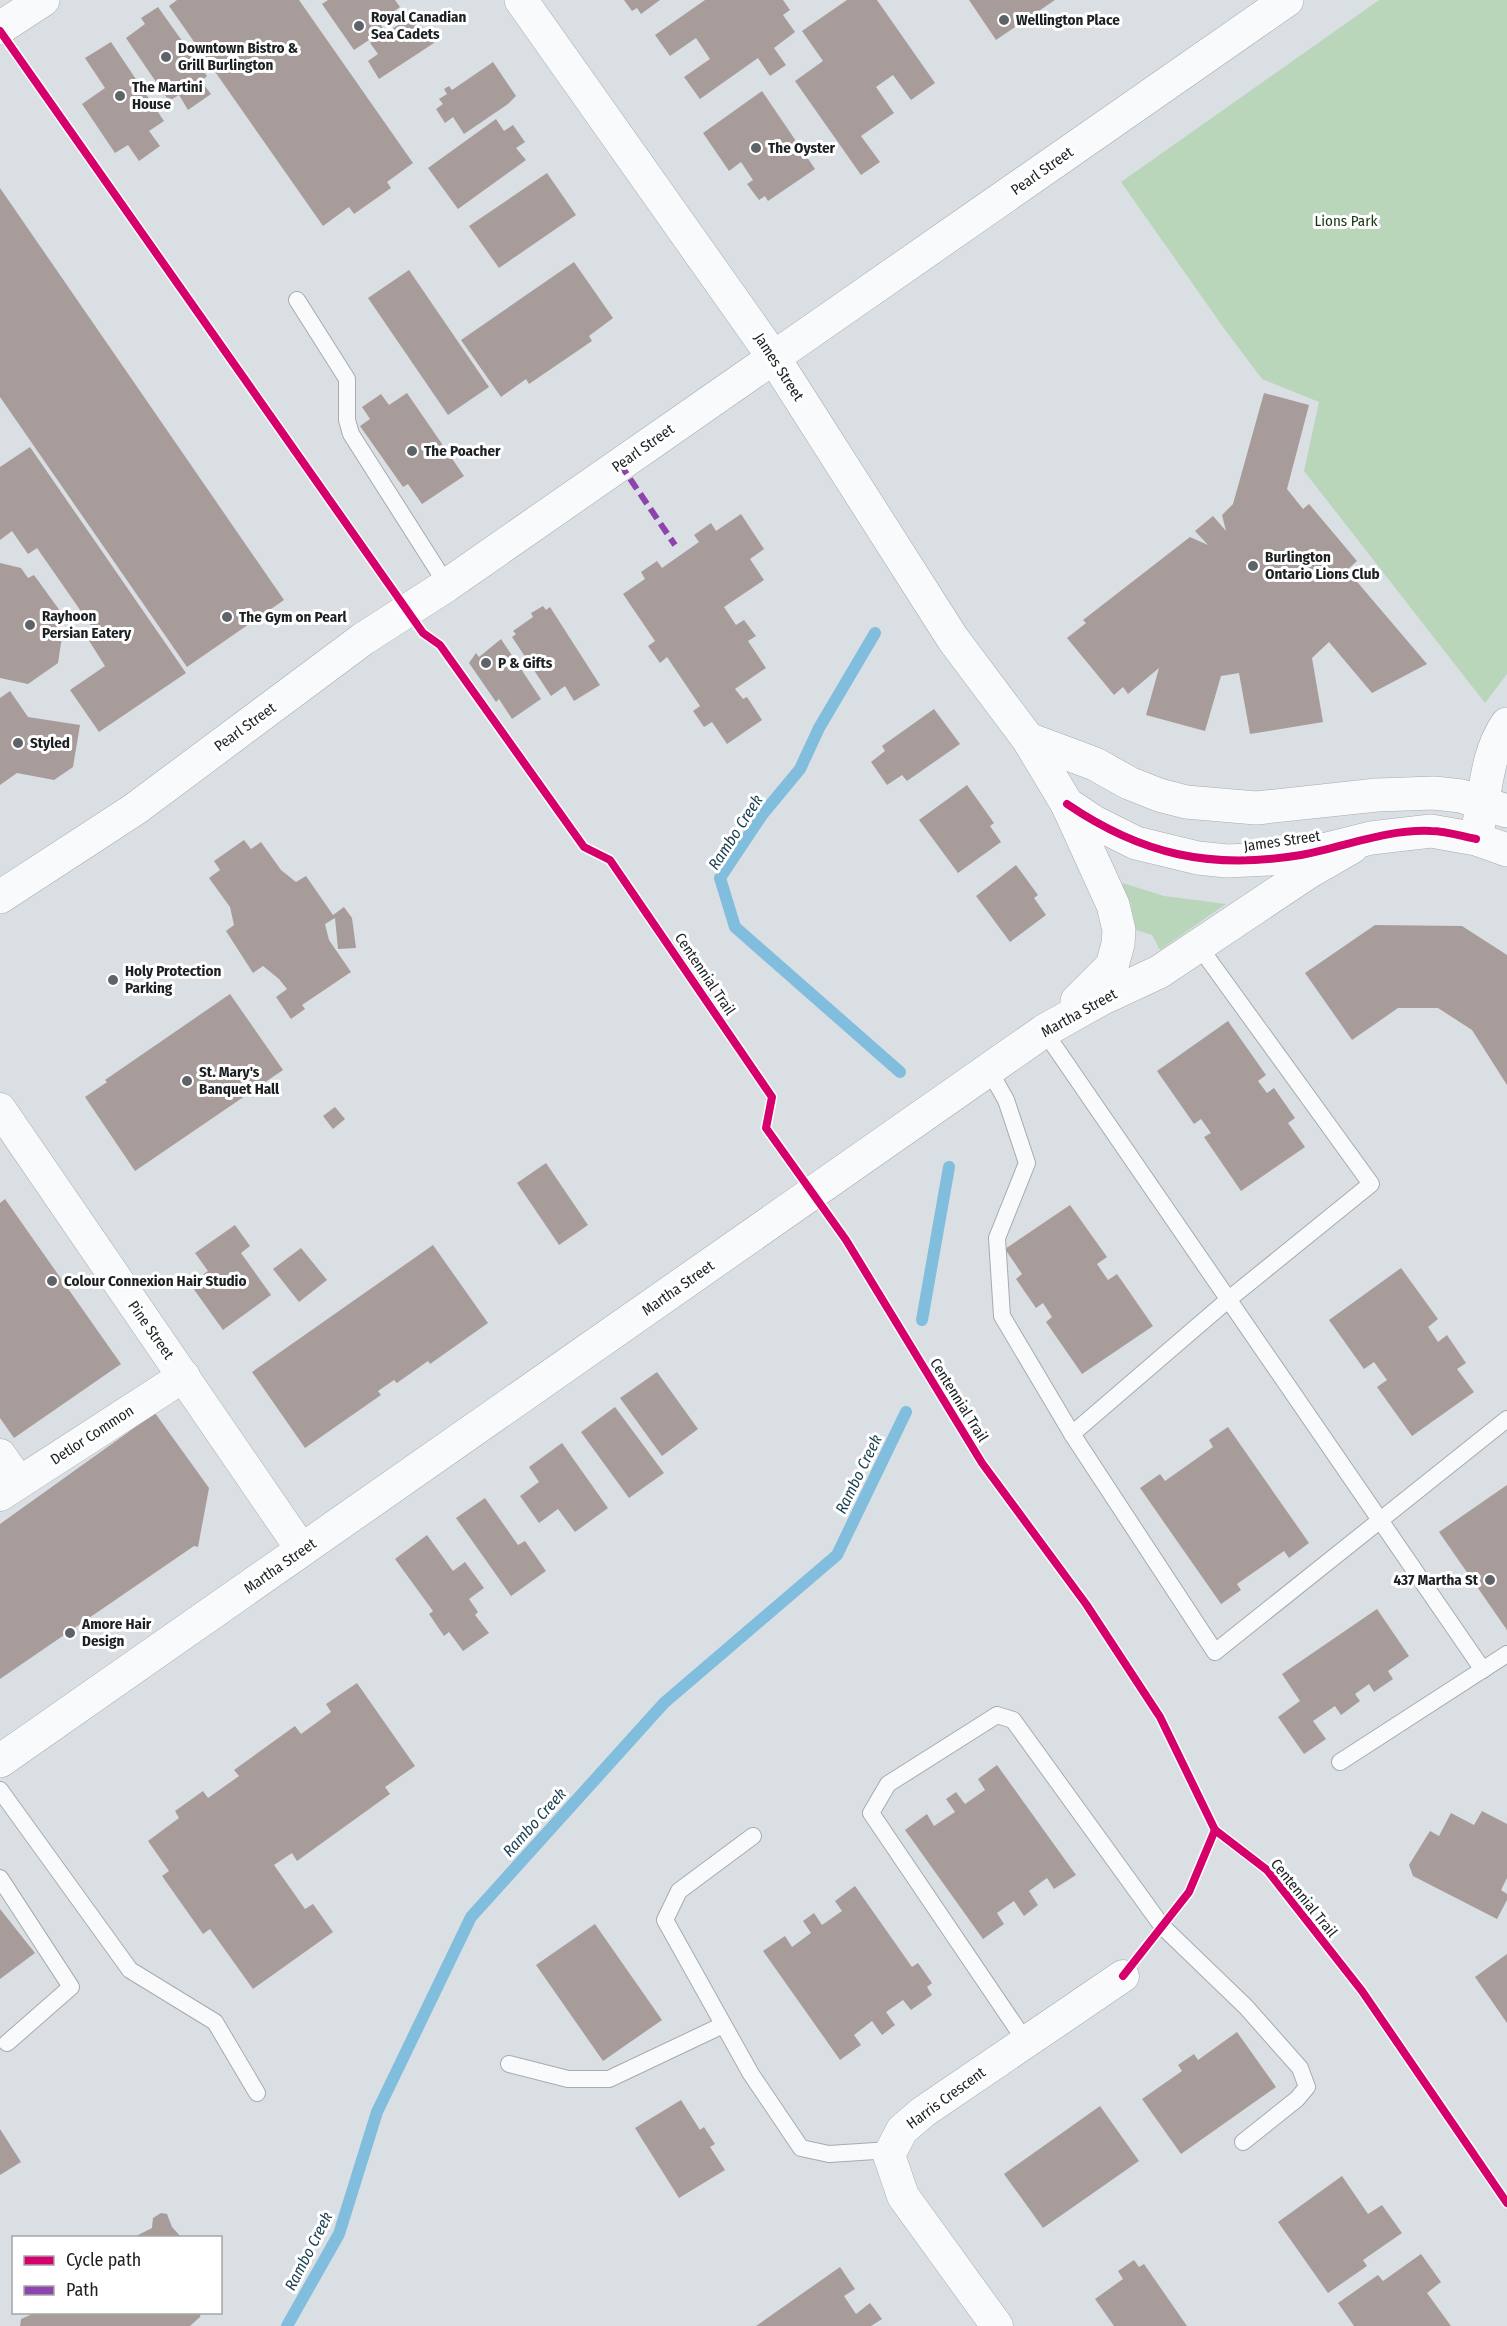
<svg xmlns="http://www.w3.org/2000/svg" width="1507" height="2326" font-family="'Fira Sans Condensed',sans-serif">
  <rect width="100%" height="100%" fill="#dadfe4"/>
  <g fill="#bad6ba">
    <polygon points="1379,0 1507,0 1507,674 1485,703 1304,471 1319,402 1262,379 1223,327 1121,182"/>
    <polygon points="1123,883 1164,896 1226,904 1160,950 1152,935 1136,930 1131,904 1121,885"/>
  </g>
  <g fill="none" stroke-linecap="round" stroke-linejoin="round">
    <g stroke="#81bddd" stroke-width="12">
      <polyline points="875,633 819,728 800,769 762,815 720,878 735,927 900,1072"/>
      <polyline points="922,1320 949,1167"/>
      <polyline points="287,2326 339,2234 377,2112 471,1917 664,1703 837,1555 906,1412"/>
    </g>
  </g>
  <g fill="#a79c9a">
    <polygon points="177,0 299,0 413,163 387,182 391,188 354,214 349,207 323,226 169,6"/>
    <polygon points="328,0 395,0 400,7 379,22 384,30 354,50 322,4"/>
    <polygon points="624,0 660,0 641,14 637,8 632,11"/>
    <polygon points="705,0 783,0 790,10 783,15 795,32 774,48 786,65 770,76 758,58 700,99 684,77 710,59 696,38 670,56 655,35"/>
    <polygon points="847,0 877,0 935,83 911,100 893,75 876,87 894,113 861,136 880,162 861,175 795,81 823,61 802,31"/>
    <polygon points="969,0 1055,0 996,40"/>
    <polygon points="158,7 207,76 201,81 211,94 188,110 179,95 169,101 126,38 145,24 141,18"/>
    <polygon points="414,15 434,43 379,79 368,61 378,54 370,43"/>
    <polygon points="111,42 164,121 149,131 160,146 139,161 128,145 115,153 82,104 105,88 85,58"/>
    <polygon points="493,62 516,96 508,104 464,134 453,117 445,123 436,109 443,104 439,99 447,94 444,89 449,86 452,90"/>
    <polygon points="762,91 815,169 768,201 765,196 759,200 747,184 753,180 741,162 729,171 703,133"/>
    <polygon points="496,119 504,131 513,125 525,142 516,148 526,160 458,209 428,168"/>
    <polygon points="547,173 576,215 499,268 469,226"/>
    <polygon points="0,188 284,600 187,667 0,397"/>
    <polygon points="574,262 613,318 589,336 592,341 529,384 526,379 501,397 461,340"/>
    <polygon points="409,270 489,387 448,415 368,298"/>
    <polygon points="407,393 464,476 422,504 408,484 403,487 360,426 370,419 362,407 381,394 389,405"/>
    <polygon points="1264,393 1309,405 1287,489 1303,509 1309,504 1357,561 1347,570 1427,664 1372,693 1329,642 1312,658 1323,722 1250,734 1239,673 1221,676 1205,731 1146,715 1159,668 1128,694 1123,687 1114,695 1067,638 1086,623 1083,620 1190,537 1208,545 1195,531 1213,516 1226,531 1222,515 1233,504"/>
    <polygon points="30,447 186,673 99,732 70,690 105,666 86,636 94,630 37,548 28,554 12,531 0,540 0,467"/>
    <polygon points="741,514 764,549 750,559 764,580 724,607 736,625 744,620 756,636 748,641 766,668 735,689 743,699 747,697 762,720 727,744 712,722 704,727 693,711 700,706 667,657 660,663 648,646 655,641 623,594 645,579 641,572 657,561 662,568 699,542 694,535 711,523 716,531"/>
    <polygon points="0,563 21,568 28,578 34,575 63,615 56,620 63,630 58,663 28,684 0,678"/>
    <polygon points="543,606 546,610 550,607 600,685 574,701 565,686 551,696 512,637 516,634 513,631 533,617 531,613"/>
    <polygon points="501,639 541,699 512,719 499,699 496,702 469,663 476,653 479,657"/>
    <polygon points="10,691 28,717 80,725 73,767 54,780 17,773 0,785 0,698"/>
    <polygon points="934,709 960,744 907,781 902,775 887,785 871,762 885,751 882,746"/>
    <polygon points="967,785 994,823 990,826 1001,842 958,873 919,820"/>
    <polygon points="244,840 251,849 261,842 281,870 296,882 306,876 333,915 344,907 352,918 356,948 338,949 335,918 325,924 329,940 351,972 302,1005 305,1009 291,1019 276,997 287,989 279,979 263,966 253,973 226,931 234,925 230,907 209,878 220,870 214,861"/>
    <polygon points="1016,865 1038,895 1034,898 1046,915 1010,942 976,896"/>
    <polygon points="1375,925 1462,926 1507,955 1507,1085 1472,1030 1438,1008 1398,1008 1352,1040 1305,973"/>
    <polygon points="230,994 283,1070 135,1171 85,1097 107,1082 105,1080"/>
    <polygon points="1228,1021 1266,1075 1258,1081 1267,1093 1274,1088 1295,1118 1288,1123 1305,1147 1241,1191 1204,1137 1211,1133 1201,1119 1194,1124 1157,1071"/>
    <polygon points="335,1107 345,1119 333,1129 323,1116"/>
    <polygon points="546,1163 588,1225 559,1245 517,1183"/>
    <polygon points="5,1199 121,1364 14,1438 0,1418 0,1203"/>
    <polygon points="1070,1205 1107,1257 1097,1264 1108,1280 1117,1274 1153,1326 1082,1374 1046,1322 1052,1317 1043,1303 1036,1308 1016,1279 1022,1274 1005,1249"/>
    <polygon points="235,1225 250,1246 241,1253 271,1295 223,1330 190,1284 208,1271 195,1253"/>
    <polygon points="433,1245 488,1323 430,1364 428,1361 397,1383 394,1380 378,1391 381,1395 305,1448 252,1372"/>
    <polygon points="301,1248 327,1280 299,1302 273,1269"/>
    <polygon points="1401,1268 1438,1319 1428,1327 1438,1342 1447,1335 1466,1363 1457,1369 1474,1392 1412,1436 1377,1387 1387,1380 1374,1362 1364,1369 1329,1320"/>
    <polygon points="657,1372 698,1429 662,1456 620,1398"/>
    <polygon points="615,1407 664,1473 629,1498 581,1432"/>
    <polygon points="155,1413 209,1488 198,1547 194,1546 0,1679 0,1524"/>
    <polygon points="1228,1427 1309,1543 1289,1558 1284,1551 1237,1584 1241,1590 1221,1604 1140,1488 1160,1474 1165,1481 1213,1447 1209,1440"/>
    <polygon points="562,1443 608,1508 575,1532 558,1509 539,1523 520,1496 539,1482 529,1467"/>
    <polygon points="1507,1485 1507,1630 1439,1532"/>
    <polygon points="485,1498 518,1545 525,1541 546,1571 511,1596 456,1518"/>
    <polygon points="427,1535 453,1571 465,1562 484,1588 469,1599 478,1612 475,1615 489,1633 463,1651 449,1632 444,1636 429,1614 433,1611 395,1559"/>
    <polygon points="1377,1609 1409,1656 1388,1671 1393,1679 1374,1692 1369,1684 1355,1694 1360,1701 1341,1715 1335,1706 1313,1721 1326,1739 1304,1754 1278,1717 1300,1701 1282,1674"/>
    <polygon points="357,1683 415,1766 385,1787 390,1794 297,1861 292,1853 274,1865 305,1909 313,1904 333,1932 253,1989 210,1929 203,1934 162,1876 169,1871 148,1841 179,1818 175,1811 203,1791 208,1798 239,1776 234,1770 295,1726 301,1734 331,1712 326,1704"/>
    <polygon points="997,1765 1076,1875 1054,1889 1047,1878 1029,1891 1038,1905 1024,1916 1014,1901 997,1913 1004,1924 983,1939 905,1830 927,1814 934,1826 955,1812 946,1799 956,1792 965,1804 985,1790 978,1779"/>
    <polygon points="1482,1811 1507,1824 1507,1878 1501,1890 1507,1894 1507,1900 1497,1919 1413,1876 1409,1865 1430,1831 1439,1836 1451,1813 1474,1825"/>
    <polygon points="855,1886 912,1967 918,1963 932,1983 927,1987 932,1995 911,2010 903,2000 886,2012 895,2025 882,2035 872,2021 854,2035 861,2045 840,2060 763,1951 785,1936 792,1947 811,1933 803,1921 814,1913 822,1925 842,1911 835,1901"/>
    <polygon points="0,1909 35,1953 0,1979"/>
    <polygon points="595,1924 662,2020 603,2061 536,1965"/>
    <polygon points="1507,1954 1507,2023 1475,1977"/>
    <polygon points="1237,2032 1276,2087 1181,2154 1142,2099 1182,2071 1178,2065 1194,2054 1198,2060"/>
    <polygon points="681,2100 700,2130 704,2127 715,2144 710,2147 725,2170 679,2198 635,2128"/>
    <polygon points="1100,2106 1139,2161 1043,2228 1004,2174"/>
    <polygon points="0,2129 21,2162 0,2175"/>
    <polygon points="1342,2176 1368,2214 1382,2205 1402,2233 1363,2260 1367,2266 1328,2293 1278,2222"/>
    <polygon points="161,2213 167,2214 172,2227 182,2238 132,2238 152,2228 153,2218"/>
    <polygon points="1421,2254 1441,2282 1427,2293 1451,2326 1354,2326 1338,2303 1378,2275 1383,2281"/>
    <polygon points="1134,2260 1139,2267 1144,2264 1187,2326 1114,2326 1095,2299 1123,2279 1118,2271"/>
    <polygon points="840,2267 855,2289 844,2296 856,2314 870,2303 882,2319 871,2326 756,2326"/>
    <polygon points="37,2312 201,2312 200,2317 190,2326 20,2326 21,2319"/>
  </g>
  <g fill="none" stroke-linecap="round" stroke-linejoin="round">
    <g stroke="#a7abae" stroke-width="18">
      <g id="service">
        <polyline points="297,300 347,379 347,420 351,434 447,585"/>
        <polyline points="1044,1031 1483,1670"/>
        <polyline points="989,1070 1006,1100 1027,1163 997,1238 1002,1316 1072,1434 1215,1652 1507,1419"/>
        <polyline points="1072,1434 1229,1299 1371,1184 1198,945"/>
        <polyline points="1340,1762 1507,1654"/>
        <polyline points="0,1790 130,1970 215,2022 257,2093"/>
        <polyline points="753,1836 679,1891 665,1920 751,2074 801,2148 829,2154 891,2150"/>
        <polyline points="0,1878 71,1987 7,2043"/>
        <polyline points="1026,2042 871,1813 888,1784 997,1715 1013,1720 1162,1926 1246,2007 1300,2068 1307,2087 1297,2099 1243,2142"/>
        <polyline points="509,2064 568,2079 609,2079 723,2025"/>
      </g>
    </g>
    <g stroke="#a7abae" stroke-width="33">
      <g id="minor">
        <polyline points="0,1109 302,1550"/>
        <polyline points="0,1455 19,1482"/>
        <polyline points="0,1495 184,1376"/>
        <polyline points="997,2326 903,2196 889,2155 902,2130 923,2112 1123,1976"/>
      </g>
    </g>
    <g stroke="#a7abae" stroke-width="34">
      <g id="tertiary">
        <polyline points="0,28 43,0"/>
        <polyline points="1067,804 1113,905 1119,930 1118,944 1112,966 1077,1001"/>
        <polyline points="0,897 135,809 363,639 447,585 1287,0"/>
        <polyline points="0,1761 1044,1031 1101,999 1159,972 1307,873 1352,847"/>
      </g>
    </g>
    <g stroke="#a7abae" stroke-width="34">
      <g id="secondary">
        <polyline points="521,0 774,358 953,639 1028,739 1067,804 1094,822 1136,843 1198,858 1227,861 1269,859 1303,855 1371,838 1431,831 1476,839 1507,850"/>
        <polyline points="1028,739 1095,764 1129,783 1159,795 1186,802 1256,808 1377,795 1434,793 1461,796 1507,811"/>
        <path d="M1479 823C1486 790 1487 752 1507 724"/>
      </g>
    </g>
    <use href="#service" stroke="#f9fafb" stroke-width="16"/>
    <use href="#minor" stroke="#f9fafb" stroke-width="32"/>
    <use href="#tertiary" stroke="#f9fafb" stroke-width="33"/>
    <use href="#secondary" stroke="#f9fafb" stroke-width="33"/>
    <polyline stroke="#8e44ad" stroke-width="6" stroke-dasharray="12 6" stroke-linecap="butt" points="620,464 675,545"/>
    <g stroke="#fff" stroke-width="11">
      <g id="cycleway">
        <polyline points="0,31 423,633 440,645 584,847 610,860 772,1097 766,1128 846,1240 982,1463 1086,1604 1160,1717 1215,1830 1267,1870 1362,1991 1507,2203"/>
        <path d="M1067 804C1142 855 1211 870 1301 855 1344 847 1386 829 1431 831 1445 831 1461 836 1476 839"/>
        <polyline points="1123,1976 1189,1892 1215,1830"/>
      </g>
    </g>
    <use href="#cycleway" stroke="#d6006c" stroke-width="8"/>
  </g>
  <g fill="#5e6367" stroke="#fff" stroke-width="2">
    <circle cx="1004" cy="20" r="6"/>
    <circle cx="359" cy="26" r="6"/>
    <circle cx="166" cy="57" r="6"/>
    <circle cx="120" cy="96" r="6"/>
    <circle cx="756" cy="148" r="6"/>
    <circle cx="412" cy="451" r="6"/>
    <circle cx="1253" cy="566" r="6"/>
    <circle cx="227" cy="617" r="6"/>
    <circle cx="30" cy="625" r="6"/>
    <circle cx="486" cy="663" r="6"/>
    <circle cx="18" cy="743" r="6"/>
    <circle cx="113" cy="980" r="6"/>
    <circle cx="187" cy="1081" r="6"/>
    <circle cx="52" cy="1281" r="6"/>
    <circle cx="1490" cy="1580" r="6"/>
    <circle cx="70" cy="1633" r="6"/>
  </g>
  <g text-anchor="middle" stroke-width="6" stroke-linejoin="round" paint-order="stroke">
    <g font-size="15" font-weight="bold" fill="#1c2023" stroke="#fff" text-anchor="start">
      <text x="371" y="22">Royal Canadian<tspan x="371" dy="17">Sea Cadets</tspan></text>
      <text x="1016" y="25">Wellington Place</text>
      <text x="178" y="53">Downtown Bistro &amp;<tspan x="178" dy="17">Grill Burlington</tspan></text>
      <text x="132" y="92">The Martini<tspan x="132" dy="17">House</tspan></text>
      <text x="768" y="153">The Oyster</text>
      <text x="424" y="456">The Poacher</text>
      <text x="1265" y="562">Burlington<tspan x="1265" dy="17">Ontario Lions Club</tspan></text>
      <text x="42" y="621">Rayhoon<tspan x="42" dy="17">Persian Eatery</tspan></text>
      <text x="239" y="622">The Gym on Pearl</text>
      <text x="498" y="668">P &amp; Gifts</text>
      <text x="30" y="748">Styled</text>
      <text x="125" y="976">Holy Protection<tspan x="125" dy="17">Parking</tspan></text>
      <text x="199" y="1077">St. Mary's<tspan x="199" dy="17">Banquet Hall</tspan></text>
      <text x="64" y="1286">Colour Connexion Hair Studio</text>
      <text x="1478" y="1585" text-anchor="end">437 Martha St</text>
      <text x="82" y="1629">Amore Hair<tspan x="82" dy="17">Design</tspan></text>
    </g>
    <g font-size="15" fill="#1c2023" stroke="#fff">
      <text transform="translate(1042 171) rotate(-35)" y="5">Pearl Street</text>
      <text transform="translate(779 367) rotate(57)" y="5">James Street</text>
      <text transform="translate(643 448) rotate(-35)" y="5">Pearl Street</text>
      <text transform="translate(245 727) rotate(-36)" y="5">Pearl Street</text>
      <text transform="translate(1282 841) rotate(-8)" y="5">James Street</text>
      <text transform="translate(705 974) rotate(56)" y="5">Centennial Trail</text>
      <text transform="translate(1079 1013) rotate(-29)" y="5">Martha Street</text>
      <text transform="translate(678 1288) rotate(-35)" y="5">Martha Street</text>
      <text transform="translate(151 1330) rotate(55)" y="5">Pine Street</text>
      <text transform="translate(959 1400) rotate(58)" y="5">Centennial Trail</text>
      <text transform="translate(92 1435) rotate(-33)" y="5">Detlor Common</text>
      <text transform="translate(280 1566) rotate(-35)" y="5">Martha Street</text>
      <text transform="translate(1304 1898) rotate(51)" y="5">Centennial Trail</text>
      <text transform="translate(946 2098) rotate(-36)" y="5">Harris Crescent</text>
    </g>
    <g font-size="15" fill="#14380f" stroke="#fff">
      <text x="1346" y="226">Lions Park</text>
    </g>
    <g font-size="16" font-style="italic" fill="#1a3f51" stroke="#fff">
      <text transform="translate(735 832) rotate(-57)" y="6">Rambo Creek</text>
      <text transform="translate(858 1474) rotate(-64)" y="6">Rambo Creek</text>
      <text transform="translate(534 1822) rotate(-48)" y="6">Rambo Creek</text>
      <text transform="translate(308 2251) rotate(-63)" y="6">Rambo Creek</text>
    </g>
  </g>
  <rect x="12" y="2236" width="210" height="78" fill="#ffffff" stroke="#a4a6a7" stroke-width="1.5"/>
  <rect x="24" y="2256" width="30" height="9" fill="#d6006c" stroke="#a4a6a7" stroke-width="1.5"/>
  <text x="66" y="2266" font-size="18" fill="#1c2023">Cycle path</text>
  <rect x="24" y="2286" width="30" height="9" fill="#8e44ad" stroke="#a4a6a7" stroke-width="1.5"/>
  <text x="66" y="2296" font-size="18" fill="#1c2023">Path</text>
</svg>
